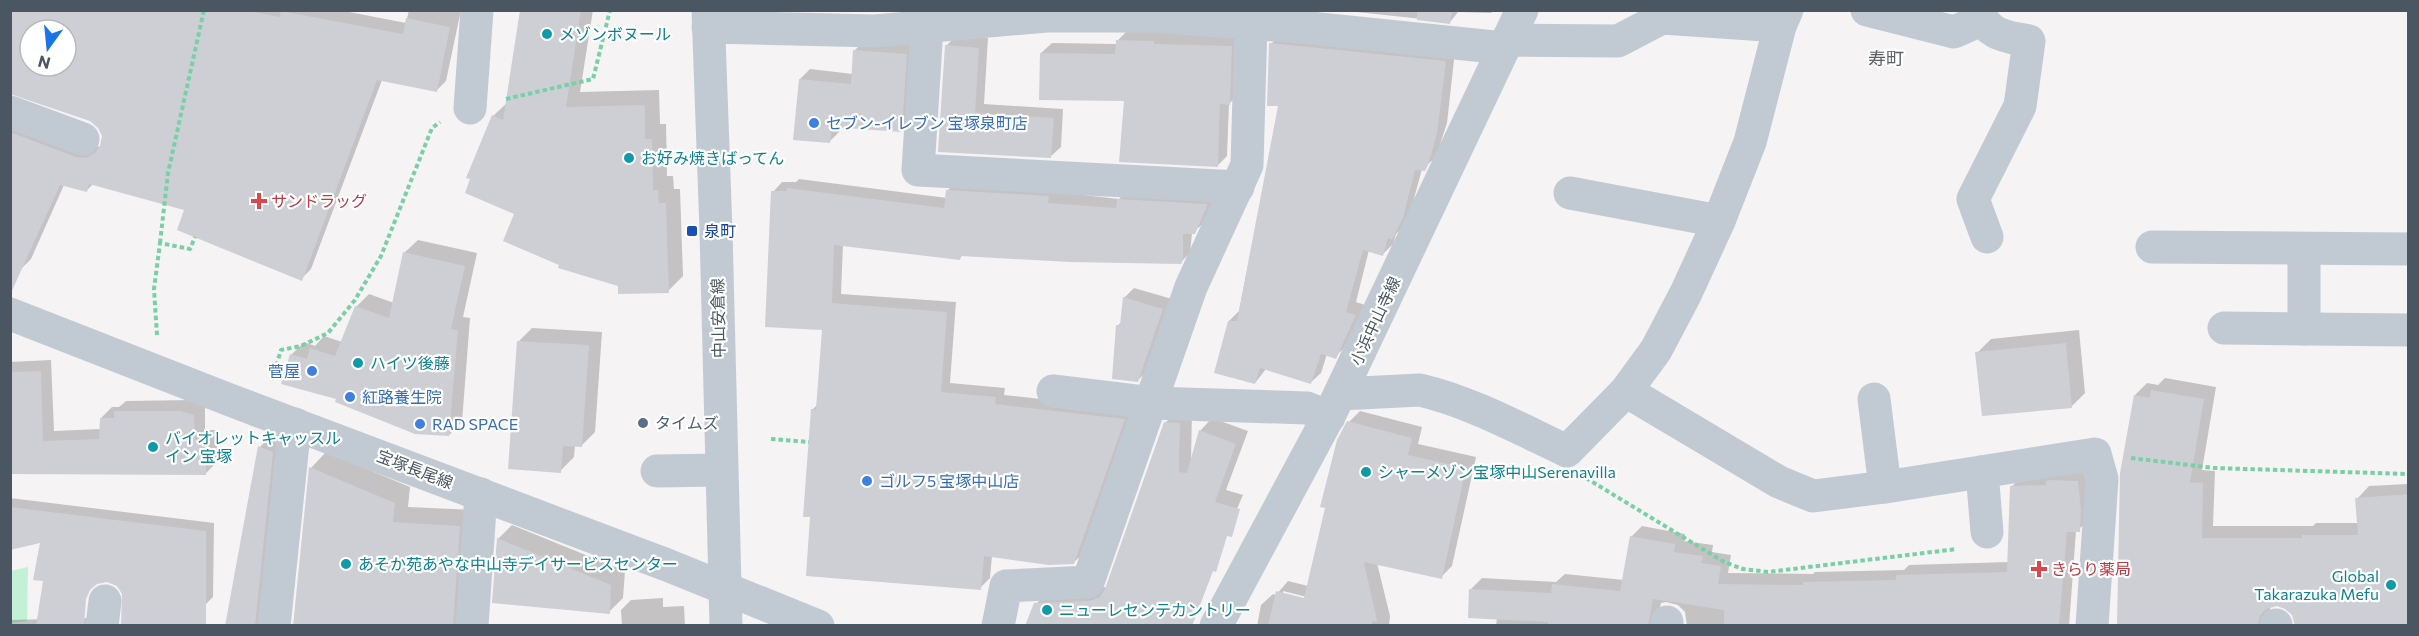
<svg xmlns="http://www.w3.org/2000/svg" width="2419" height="636" font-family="Commissioner,'Noto Sans JP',sans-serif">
  <rect width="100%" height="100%" fill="#f5f3f3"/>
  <polygon fill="#c3f1d5" points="28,567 27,621 11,623 11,571"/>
  <g fill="#0003" fill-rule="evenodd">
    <path d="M10 10H339L406 23 409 10H461L446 81 436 91 382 80 311 269 301 279 186 209 93 184 86 191 64 185 31 259 22 268 10 263V118L87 148 102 146 103 135 99 127 91 120 16 93ZM30 30H66V66H30Z"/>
    <polygon points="522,10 593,10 580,92 659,90 660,124 666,124 667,176 673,176 674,189 680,189 683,276 668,291 619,285 560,264 516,213 493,116 508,102"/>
    <polygon points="1338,10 1494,10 1491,13 1458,12 1450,22"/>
    <polygon points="1127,31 1241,31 1239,93 1229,104 1227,156 1217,166 1125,100 1041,53 1052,43 1117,44 1117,41"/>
    <polygon points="1281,34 1455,51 1447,123 1437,154 1434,159 1422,169 1412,206 1402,228 1396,234 1393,244 1383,254 1369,250 1356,302 1365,305 1345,347 1335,357 1327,354 1321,373 1310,383 1266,369 1255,383 1229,321 1239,311 1280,105 1271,44"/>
    <polygon points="956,36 988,38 984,104 1063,109 1061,147 1050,157 939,151 946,46"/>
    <polygon points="865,40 916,44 911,120 901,130 840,126 840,131 829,142 800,79 810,69 853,74 855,50"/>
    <polygon points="799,179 947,198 947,191 957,181 1119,199 1128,190 1217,195 1204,223 1192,233 1190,253 1180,263 964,254 960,258 843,244 841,294 956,302 950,383 1005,388 1004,395 1134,409 1084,553 1074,562 992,556 990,578 980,588 812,516 812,410 818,404 824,328 773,192 782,182 796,182"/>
    <polygon points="418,240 477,253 463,317 470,318 462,422 449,435 338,398 291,355 304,342 315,346 324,336 342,342 356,307 369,294 394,303 405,252"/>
    <polygon points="1134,288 1172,299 1147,371 1137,381 1117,326 1122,322 1124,298"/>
    <polygon points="532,328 602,332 595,432 581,446 575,445 574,457 560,471 518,342"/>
    <polygon points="2079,330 2085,393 2071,407 1977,353 1991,339"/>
    <polygon points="51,360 54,431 101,429 101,418 112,407 119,407 126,401 193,400 205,404 205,430 217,430 217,462 206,473 10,472 10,362"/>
    <polygon points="2165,378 2216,387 2202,470 2215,471 2213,526 2313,526 2316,523 2358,523 2357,499 2369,486 2408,484 2408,626 2294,615 2287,608 2275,605 2271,606 2269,613 2274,626 2118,626 2121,474 2135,395 2147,383 2158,385"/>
    <polygon points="1178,410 1192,411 1191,461 1200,431 1212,418 1248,431 1226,490 1243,495 1186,626 1036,604 1048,592 1108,587 1165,423"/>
    <path d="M1360 411 1422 427 1418 444 1476 457 1452 566 1441 577 1377 563 1390 616 1389 626H1257L1261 605 1273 594 1276 595 1288 581 1308 586 1349 422ZM1283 591 1311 598V601L1283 595Z"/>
    <polygon points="275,431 288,436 279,626 227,626 260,447"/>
    <polygon points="326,452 410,487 408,507 475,510 467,626 294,626 311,468"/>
    <polygon points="2089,470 2090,520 2076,531 2069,626 1687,626 1685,612 1678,605 1666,602 1661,603 1659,614 1663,626 1496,626 1497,618 1471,589 1482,578 1556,582 1565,574 1624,580 1631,537 1642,526 1685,534 1684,541 1713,545 1712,552 1731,555 1728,573 1813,574 1815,572 1904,570 1909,565 2009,562 2011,487 2023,476"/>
    <polygon points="10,498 214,523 213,597 205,605 118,585 41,541 10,548"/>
    <polygon points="512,525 625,571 623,598 609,612 498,539"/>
    <polygon points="663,598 663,607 684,606 685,626 622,626 621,610 631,600"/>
    <polygon points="92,618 91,626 10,626 10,620"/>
  </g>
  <g fill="#cdcfd5" fill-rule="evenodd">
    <path d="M10 10H243L280 17 281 11 403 34 406 18 450 27 437 92 377 80 302 281 177 230 184 210 89 184 87 192 60 185 10 295V132L76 157 86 158 95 153 100 146 102 136 98 128 90 121 10 94ZM30 30H66V66H30Z"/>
    <polygon points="520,10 581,10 566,107 645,105 645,139 652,139 653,190 658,190 659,203 666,203 669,293 618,294 618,286 558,268 559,265 503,241 514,214 465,193 470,179 466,178 492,115 503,120"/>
    <polygon points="1417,10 1452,10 1450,24 1417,20"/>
    <polygon points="1116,40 1154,41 1154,44 1232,46 1230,105 1220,104 1218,167 1119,162 1124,101 1039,100 1040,53 1115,54"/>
    <polygon points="1269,43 1446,61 1437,134 1428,165 1425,171 1415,170 1403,218 1392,240 1388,238 1383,256 1363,250 1346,312 1356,315 1336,359 1321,354 1311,384 1260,368 1255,384 1214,373 1228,321 1237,321 1278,106 1267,106"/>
    <polygon points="945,45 979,48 975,113 1054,118 1051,158 938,152"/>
    <polygon points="853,50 907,54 902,132 832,127 830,143 793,140 799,79 851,84"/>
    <polygon points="787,188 944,208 946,190 1049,196 1048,203 1116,208 1117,199 1208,204 1195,234 1183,234 1183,260 1181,264 1070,262 961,256 960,260 834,245 832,303 947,312 941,392 996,397 995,404 1125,419 1074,564 1049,565 984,556 981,590 806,576 810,517 803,517 811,409 816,409 822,330 765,327 771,191 787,191"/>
    <polygon points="403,252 465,266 451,329 458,330 449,436 415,434 335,402 336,399 281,384 290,354 307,359 310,348 335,356 355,306 389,318"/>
    <polygon points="1123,297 1163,309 1138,382 1112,379 1116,325 1120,325"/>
    <polygon points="517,341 589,345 582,447 563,446 561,473 508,469"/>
    <polygon points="2066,343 2072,408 1982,416 1975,352"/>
    <polygon points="41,371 43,441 99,439 100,418 114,418 114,411 181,411 194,415 195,440 206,440 206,475 10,474 10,372"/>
    <polygon points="2151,390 2204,399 2190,482 2203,483 2202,538 2302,538 2302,535 2358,535 2355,498 2409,494 2409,626 2295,626 2292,615 2285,609 2277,606 2266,609 2260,616 2257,626 2117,626 2120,473 2134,395 2150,398"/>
    <polygon points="1347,421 1412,438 1408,455 1466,468 1442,579 1364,562 1377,621 1372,622 1372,626 1268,626 1276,591 1304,598 1325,508 1320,507 1337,440"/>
    <polygon points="1164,422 1180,423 1179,472 1187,473 1199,430 1236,444 1215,502 1240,509 1232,537 1227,536 1216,572 1213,571 1192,626 1025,626 1034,603 1090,601 1100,597 1105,589"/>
    <polygon points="258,446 273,452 255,626 225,626"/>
    <polygon points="309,467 395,503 393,522 460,526 453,626 293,626"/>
    <polygon points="2051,480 2078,481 2081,510 2080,532 2067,532 2059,626 1724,626 1724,610 1653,599 1648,626 1548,626 1548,622 1468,618 1469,589 1551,593 1552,584 1620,591 1630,536 1675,544 1674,552 1703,556 1701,563 1721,566 1718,584 1803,585 1803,582 1896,580 1896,575 2007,572 2010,486 2046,485 2046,481"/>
    <polygon points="10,507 206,531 206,626 121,626 122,594 117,586 107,582 97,584 90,590 86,599 84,626 36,626 43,581 33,580 40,543 10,550"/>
    <polygon points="497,538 611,585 610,614 492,603"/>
  </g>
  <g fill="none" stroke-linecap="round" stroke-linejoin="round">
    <g stroke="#7ad0a6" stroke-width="4" stroke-dasharray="4.5 3" stroke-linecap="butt">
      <polyline points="506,99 593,79 610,10"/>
      <polyline points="160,243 168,173 204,10"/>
      <polyline points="157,335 154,289 160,243 190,249 195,237"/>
      <polyline points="272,380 281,350 301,346 328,333 355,300 381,256 432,128 440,122"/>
      <polyline points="771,439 809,442"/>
      <polyline points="2131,458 2214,468 2408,474"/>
      <polyline points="1586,478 1724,562 1743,569 1768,572 1957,549"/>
    </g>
    <g stroke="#c1cad2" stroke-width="33">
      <polyline points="708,10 716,231 726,626"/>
      <polyline points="1867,10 1954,32 1981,20"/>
      <path d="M1977 10C1989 36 2004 36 2029 41L2020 106 1973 199 1987 237"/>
      <polyline points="708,27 875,31 1047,16 1154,16 1300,27 1504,48"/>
      <polyline points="927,27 918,170 1238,187"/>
      <polyline points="1508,40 1618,41 1662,18 1780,26"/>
      <polyline points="470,108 477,10"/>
      <polyline points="10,112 83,139"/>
      <polyline points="1570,193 1719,221"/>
      <polyline points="2152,247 2408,249"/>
      <polyline points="2304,249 2304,329"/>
      <polyline points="10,314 230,400 667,565 818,626"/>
      <polyline points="2224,328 2408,330"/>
      <polyline points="1053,391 1152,403 1307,408 1329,417"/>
      <polyline points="1626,391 1779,482 1813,496 1885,487 2095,454 2102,479 2092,626"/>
      <path d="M1340 394 1420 390C1471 402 1520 429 1567 451L1626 391 1656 350 1686 293 1719 221 1750 142 1780 26 1787 10"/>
      <polyline points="1874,399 1885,487"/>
      <polyline points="657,471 720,470"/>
      <polyline points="1982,472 1987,532"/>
      <polyline points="102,626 105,601"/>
      <polyline points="274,626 295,424"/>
      <polyline points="472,626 481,494"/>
      <polyline points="998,626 1006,586 1088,582 1191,287 1247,165 1251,23"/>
      <polyline points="1216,626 1332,410 1522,10"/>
      <polyline points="1667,626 1667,622"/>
      <polyline points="2276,626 2276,625"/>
    </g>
  </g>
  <g fill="#0f9aa8" stroke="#fff" stroke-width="2">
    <circle cx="547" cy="34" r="6"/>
    <circle cx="629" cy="158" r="6"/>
    <circle cx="358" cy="363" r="6"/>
    <circle cx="153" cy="447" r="6"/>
    <circle cx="1366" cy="472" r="6"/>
    <circle cx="346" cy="564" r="6"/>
    <circle cx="2391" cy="585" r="6"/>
    <circle cx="1047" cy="610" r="6"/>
  </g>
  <g fill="#3f7fe0" stroke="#fff" stroke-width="2">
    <circle cx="814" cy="123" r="6"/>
    <circle cx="312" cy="371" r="6"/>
    <circle cx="350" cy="397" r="6"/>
    <circle cx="420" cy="424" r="6"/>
    <circle cx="867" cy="481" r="6"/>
  </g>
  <g fill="#e0444e" stroke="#fff" stroke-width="2">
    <path d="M256 192h6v6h6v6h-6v6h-6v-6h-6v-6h6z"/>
    <path d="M2036 560h6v6h6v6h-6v6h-6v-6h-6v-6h6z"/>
  </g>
  <rect fill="#1a4fb4" stroke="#fff" stroke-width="2" x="686" y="225" width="12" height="12" rx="3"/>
  <circle fill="#5c6f8a" stroke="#fff" stroke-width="2" cx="643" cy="423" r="6"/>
  <g text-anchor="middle" stroke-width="4.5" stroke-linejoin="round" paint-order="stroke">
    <g font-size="16" fill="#0d838f" stroke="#fff" text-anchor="start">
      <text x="559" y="40">メゾンボヌール</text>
      <text x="641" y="164">お好み焼きばってん</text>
      <text x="370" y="369">ハイツ後藤</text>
      <text x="165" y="444">バイオレットキャッスル<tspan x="165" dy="18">イン 宝塚</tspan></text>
      <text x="1378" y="478">シャーメゾン宝塚中山Serenavilla</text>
      <text x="358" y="570">あそか苑あやな中山寺デイサービスセンター</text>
      <text x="2379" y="582" text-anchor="end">Global<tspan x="2379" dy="18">Takarazuka Mefu</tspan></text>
      <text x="1059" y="616">ニューレセンテカントリー</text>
    </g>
    <g font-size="16" fill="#366cbe" stroke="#fff" text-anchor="start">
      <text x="826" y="129">セブン-イレブン 宝塚泉町店</text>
      <text x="300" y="377" text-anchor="end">菅屋</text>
      <text x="362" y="403">紅路養生院</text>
      <text x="432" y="430">RAD SPACE</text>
      <text x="879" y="487">ゴルフ5 宝塚中山店</text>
    </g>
    <g font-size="16" fill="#be3a42" stroke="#fff" text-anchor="start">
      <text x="271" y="207">サンドラッグ</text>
      <text x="2051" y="575">きらり薬局</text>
    </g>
    <g font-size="16" fill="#164399" stroke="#fff" text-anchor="start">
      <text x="704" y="237">泉町</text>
    </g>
    <g font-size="16" fill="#4a5661" stroke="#fff">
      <text transform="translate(718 318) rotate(-91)" y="6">中山安倉線</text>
      <text transform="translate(1375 321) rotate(-65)" y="6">小浜中山寺線</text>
      <text transform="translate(415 469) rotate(21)" y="6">宝塚長尾線</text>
    </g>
    <g font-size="16" fill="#4e5e75" stroke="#fff" text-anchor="start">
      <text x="655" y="429">タイムズ</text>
    </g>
    <g font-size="18" fill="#5f6368" stroke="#fff">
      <text x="1886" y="65">寿町</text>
    </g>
  </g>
  <rect width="2419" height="636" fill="none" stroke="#4a5661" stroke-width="24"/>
  <g transform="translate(48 48) rotate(195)"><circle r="28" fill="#ffffff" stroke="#b7bbc0" stroke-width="1.5"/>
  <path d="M0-4.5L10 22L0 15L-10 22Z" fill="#1a73e8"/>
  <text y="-9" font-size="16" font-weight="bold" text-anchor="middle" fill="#4a5661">N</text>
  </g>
</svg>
